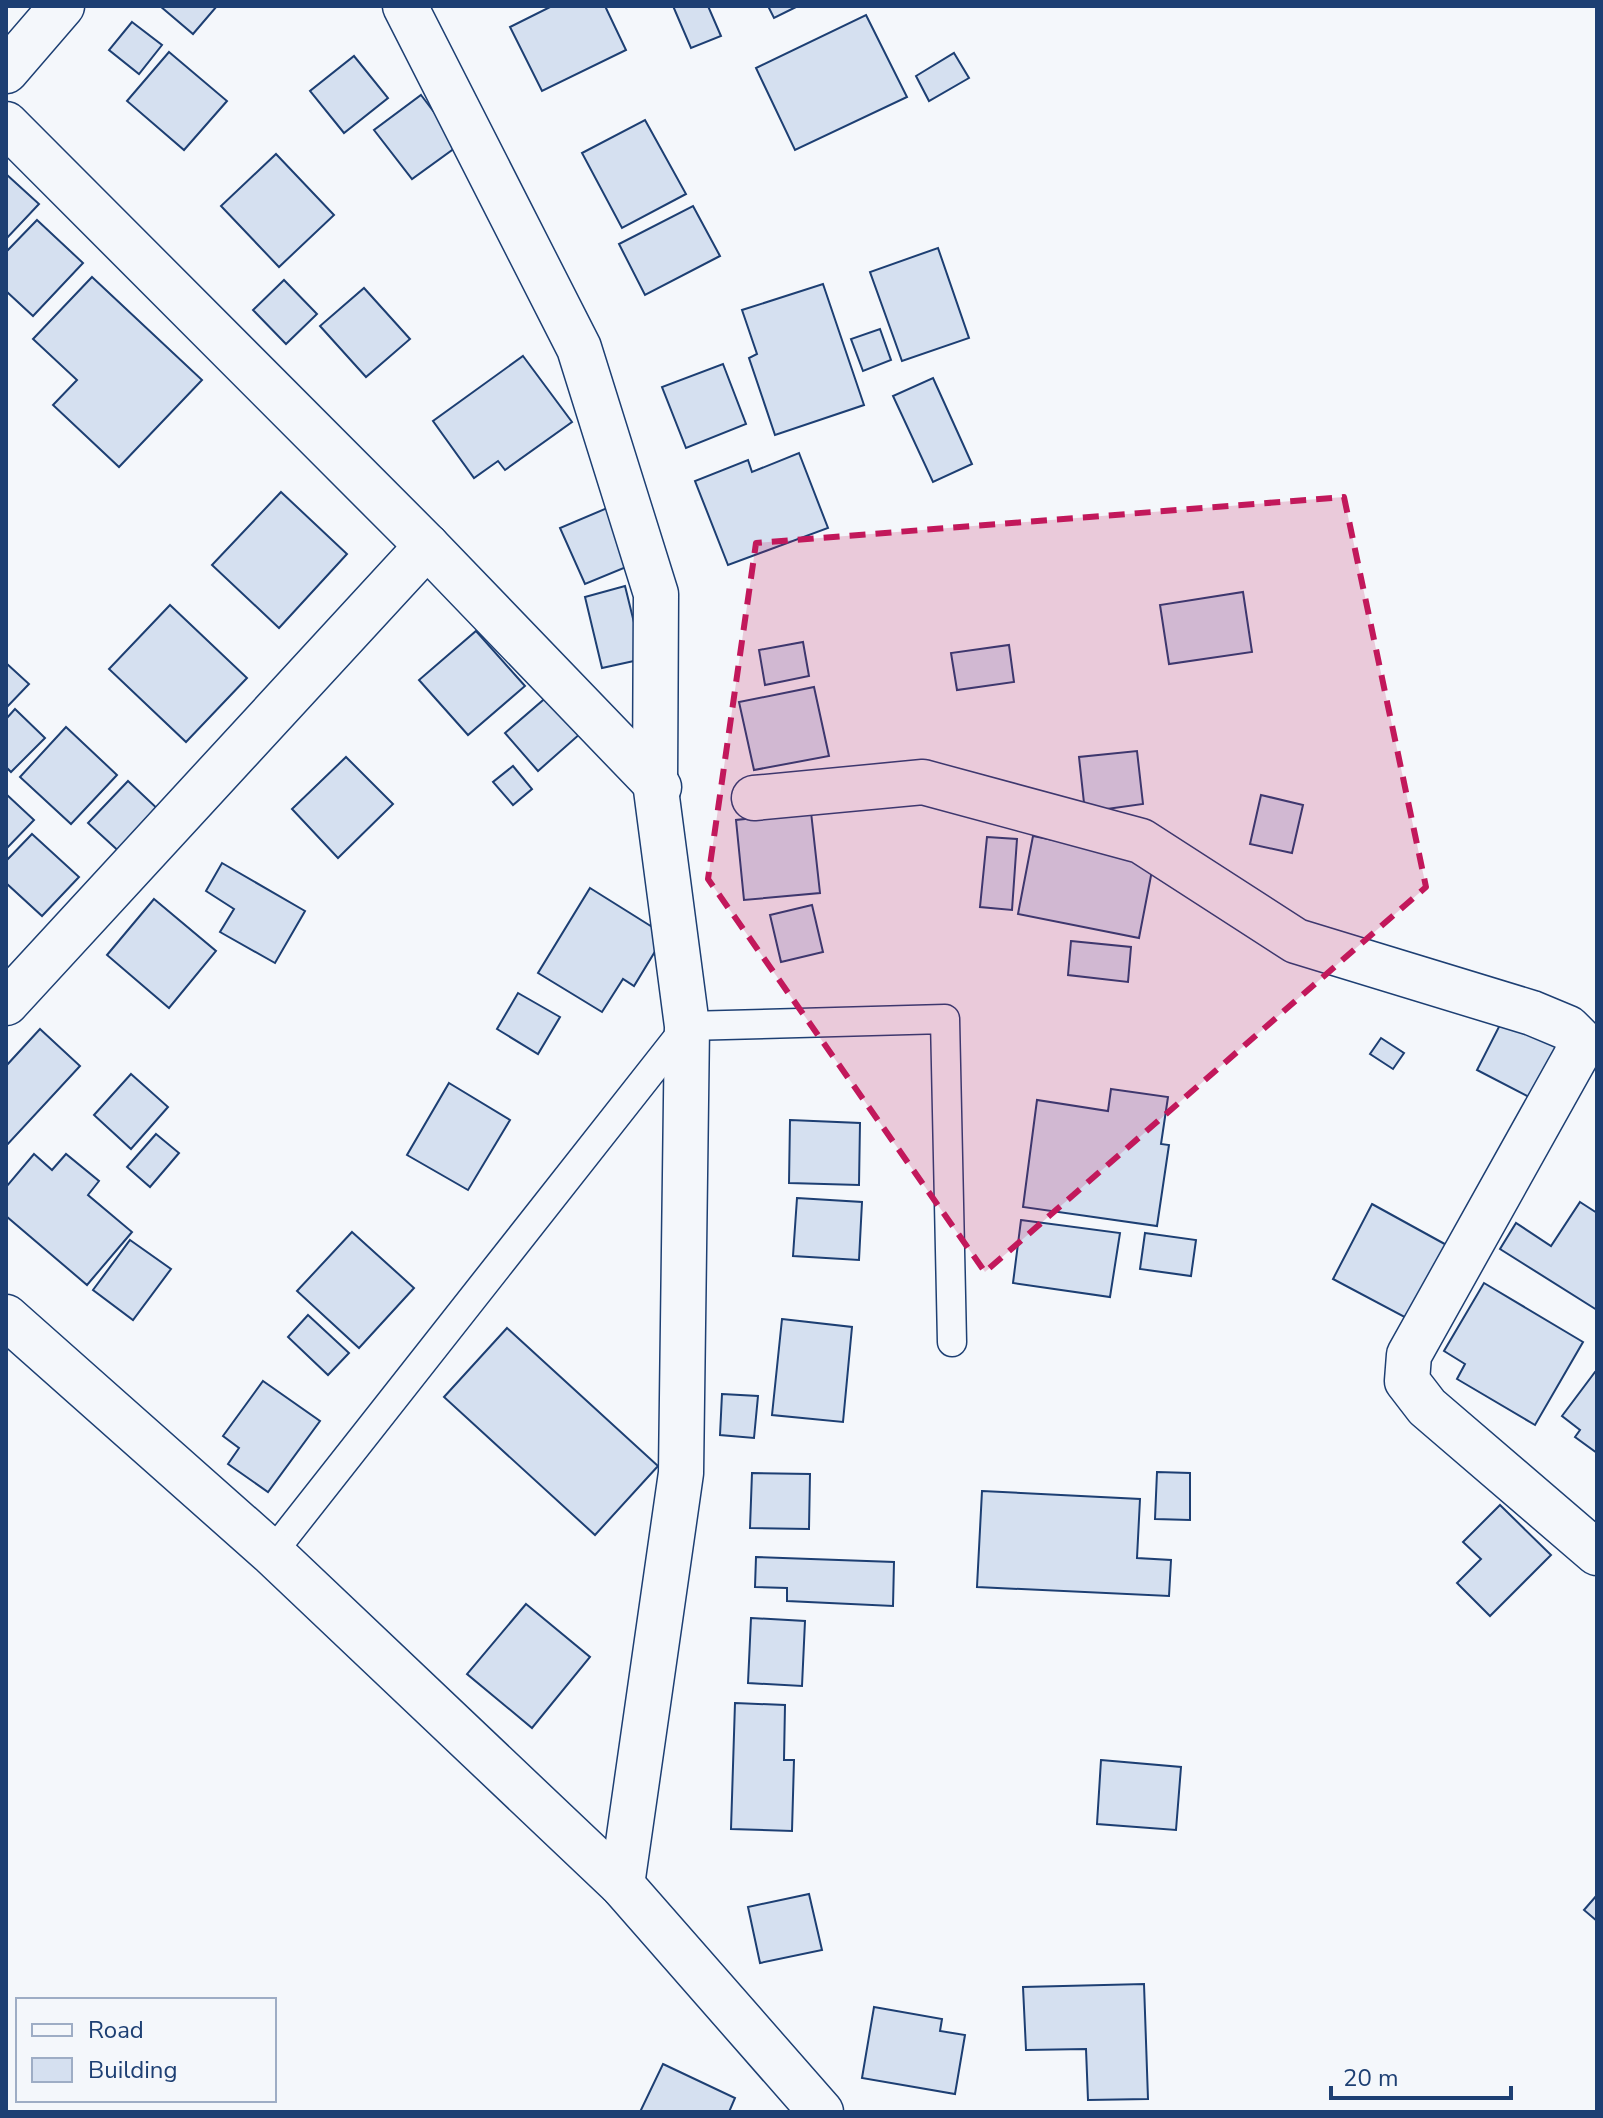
<svg xmlns="http://www.w3.org/2000/svg" width="1603" height="2118" font-family="'Nunito Sans',sans-serif">
  <rect width="100%" height="100%" fill="#f4f7fb"/>
  <g fill="#d5e0f0" stroke="#1d3f73" stroke-width="2">
    <polygon points="160,6 217,6 193,34"/>
    <polygon points="552,6 605,6 626,50 542,91 510,27"/>
    <polygon points="673,6 708,6 721,36 691,48"/>
    <polygon points="768,6 798,6 774,18"/>
    <polygon points="866,15 907,97 795,150 756,68"/>
    <polygon points="132,22 162,45 139,74 109,50"/>
    <polygon points="169,52 227,101 184,150 127,101"/>
    <polygon points="954,53 969,78 929,101 916,76"/>
    <polygon points="354,56 388,98 344,133 310,91"/>
    <polygon points="421,95 459,145 412,179 374,130"/>
    <polygon points="645,120 686,194 622,228 582,153"/>
    <polygon points="276,154 334,215 279,267 221,206"/>
    <polygon points="6,174 39,204 6,239"/>
    <polygon points="693,206 720,256 645,295 619,244"/>
    <polygon points="37,220 83,263 33,316 6,291 6,252"/>
    <polygon points="938,248 969,338 902,361 870,272"/>
    <polygon points="92,277 202,380 119,467 53,405 77,380 33,339"/>
    <polygon points="284,280 317,314 286,344 253,310"/>
    <polygon points="823,284 864,405 775,435 749,358 757,354 742,310"/>
    <polygon points="364,288 410,339 366,377 320,326"/>
    <polygon points="880,329 891,360 863,371 851,339"/>
    <polygon points="523,356 572,422 505,470 498,461 474,478 433,421"/>
    <polygon points="723,364 746,424 686,448 662,387"/>
    <polygon points="933,378 972,464 933,482 893,396"/>
    <polygon points="799,453 828,528 728,565 695,481 748,460 752,472"/>
    <polygon points="281,492 347,554 279,628 212,565"/>
    <polygon points="612,506 636,563 585,584 560,528"/>
    <polygon points="625,586 643,659 602,668 585,597"/>
    <polygon points="1243,592 1252,652 1169,664 1160,605"/>
    <polygon points="170,605 247,678 186,742 109,669"/>
    <polygon points="476,631 525,686 468,735 419,680"/>
    <polygon points="803,642 809,676 765,685 759,650"/>
    <polygon points="1009,645 1014,682 957,690 951,653"/>
    <polygon points="6,663 29,684 6,708"/>
    <polygon points="814,687 829,756 754,770 739,702"/>
    <polygon points="549,695 581,733 538,771 505,733"/>
    <polygon points="15,709 45,738 11,772 6,767 6,719"/>
    <polygon points="66,727 117,775 71,824 20,777"/>
    <polygon points="1137,751 1143,804 1085,812 1079,757"/>
    <polygon points="346,757 393,804 338,858 292,809"/>
    <polygon points="513,766 532,789 513,805 493,782"/>
    <polygon points="128,781 162,813 123,855 88,823"/>
    <polygon points="6,794 34,820 6,849"/>
    <polygon points="1261,795 1303,805 1292,853 1250,844"/>
    <polygon points="811,812 820,893 744,900 736,820"/>
    <polygon points="32,834 79,877 42,916 6,883 6,861"/>
    <polygon points="1033,836 1154,860 1139,938 1018,914"/>
    <polygon points="987,837 1017,839 1012,910 980,907"/>
    <polygon points="222,863 305,911 275,963 220,932 234,909 206,891"/>
    <polygon points="590,888 665,935 634,986 623,979 602,1012 538,973"/>
    <polygon points="154,899 216,951 169,1008 107,955"/>
    <polygon points="812,905 823,952 781,962 770,915"/>
    <polygon points="1071,941 1131,947 1128,982 1068,975"/>
    <polygon points="518,993 560,1017 538,1054 497,1029"/>
    <polygon points="1505,1015 1560,1044 1531,1098 1477,1070"/>
    <polygon points="40,1029 80,1066 6,1146 6,1066"/>
    <polygon points="1381,1038 1404,1053 1393,1069 1370,1054"/>
    <polygon points="131,1074 168,1107 131,1149 94,1115"/>
    <polygon points="449,1083 510,1120 468,1190 407,1155"/>
    <polygon points="1111,1089 1168,1097 1161,1144 1169,1145 1157,1226 1023,1207 1037,1100 1108,1111"/>
    <polygon points="790,1120 860,1123 859,1185 789,1183"/>
    <polygon points="156,1134 179,1153 150,1187 127,1167"/>
    <polygon points="34,1154 52,1170 66,1154 99,1181 88,1195 132,1232 87,1285 6,1216 6,1187"/>
    <polygon points="797,1198 862,1202 859,1260 793,1256"/>
    <polygon points="1580,1202 1597,1213 1597,1310 1500,1249 1516,1223 1551,1246"/>
    <polygon points="1372,1204 1452,1248 1412,1321 1333,1279"/>
    <polygon points="1021,1220 1120,1233 1110,1297 1013,1283"/>
    <polygon points="352,1232 414,1288 359,1348 297,1291"/>
    <polygon points="1145,1233 1196,1240 1191,1276 1140,1269"/>
    <polygon points="130,1240 171,1269 133,1320 93,1290"/>
    <polygon points="1484,1283 1583,1342 1535,1425 1457,1379 1465,1364 1444,1351"/>
    <polygon points="308,1315 349,1353 328,1375 288,1337"/>
    <polygon points="782,1319 852,1327 843,1422 772,1415"/>
    <polygon points="507,1328 658,1466 595,1535 444,1397"/>
    <polygon points="1595,1372 1597,1373 1597,1453 1575,1437 1580,1430 1562,1416"/>
    <polygon points="263,1381 320,1421 268,1492 228,1464 239,1448 223,1436"/>
    <polygon points="722,1394 758,1396 754,1438 720,1435"/>
    <polygon points="1157,1472 1190,1473 1190,1520 1155,1519"/>
    <polygon points="752,1473 810,1474 809,1529 750,1528"/>
    <polygon points="982,1491 1140,1499 1137,1558 1171,1560 1169,1596 977,1587"/>
    <polygon points="1500,1505 1551,1555 1490,1616 1457,1583 1481,1559 1463,1542"/>
    <polygon points="756,1557 894,1562 893,1606 787,1601 787,1588 755,1587"/>
    <polygon points="526,1604 590,1657 532,1728 467,1674"/>
    <polygon points="751,1618 805,1621 802,1686 748,1683"/>
    <polygon points="735,1703 785,1705 784,1760 794,1760 792,1831 731,1829"/>
    <polygon points="1101,1760 1181,1767 1176,1830 1097,1824"/>
    <polygon points="809,1894 822,1950 760,1963 748,1907"/>
    <polygon points="1597,1895 1597,1921 1584,1910"/>
    <polygon points="1144,1984 1148,2099 1088,2100 1086,2049 1026,2050 1023,1987"/>
    <polygon points="874,2007 942,2019 940,2031 965,2035 955,2094 862,2078"/>
    <polygon points="663,2064 735,2098 729,2112 640,2112"/>
  </g>
  <g fill="none" stroke-linecap="round" stroke-linejoin="round">
    <g stroke="#1d3f73" stroke-width="31">
      <polyline id="service" points="272,1553 687,1026 945,1019 952,1342"/>
    </g>
    <g stroke="#1d3f73" stroke-width="47">
      <g id="minor">
        <polyline points="405,6 579,348 656,594 655,782 687,1026 681,1473 622,1885"/>
        <polyline points="6,71 62,6"/>
        <polyline points="6,124 427,546 659,787"/>
        <polyline points="754,798 923,782 1141,841 1296,941 1532,1013 1568,1028 1580,1040 1576,1056 1409,1355 1407,1381 1427,1407 1597,1553"/>
        <polyline points="6,1003 427,546"/>
        <polyline points="6,1317 272,1553 622,1885 821,2112"/>
      </g>
    </g>
    <use href="#service" stroke="#f4f7fb" stroke-width="28"/>
    <use href="#minor" stroke="#f4f7fb" stroke-width="44"/>
  </g>
  <path fill="#c2185b" fill-opacity="0.2" stroke="#c2185b" stroke-width="6" stroke-dasharray="16 10" stroke-linejoin="round" d="M1344 497 1426 887 985 1272 708 879 756 543Z"/>
  <rect width="1603" height="2118" fill="none" stroke="#1d3f73" stroke-width="16"/>
  <rect x="16" y="1998" width="260" height="104" fill="#f4f7fb" stroke="#9eadc5" stroke-width="2"/>
  <rect x="32" y="2024" width="40" height="12" fill="#f4f7fb" stroke="#9eadc5" stroke-width="2"/>
  <text x="88" y="2038" font-size="24" fill="#1d3f73">Road</text>
  <rect x="32" y="2058" width="40" height="24" fill="#d5e0f0" stroke="#9eadc5" stroke-width="2"/>
  <text x="88" y="2078" font-size="24" fill="#1d3f73">Building</text>
  <path d="M1331 2086v12h180v-12" fill="none" stroke="#1d3f73" stroke-width="4"/>
  <text x="1343" y="2086" font-size="24" fill="#1d3f73" stroke="#f4f7fb" stroke-width="6" paint-order="stroke">20 m</text>
</svg>
